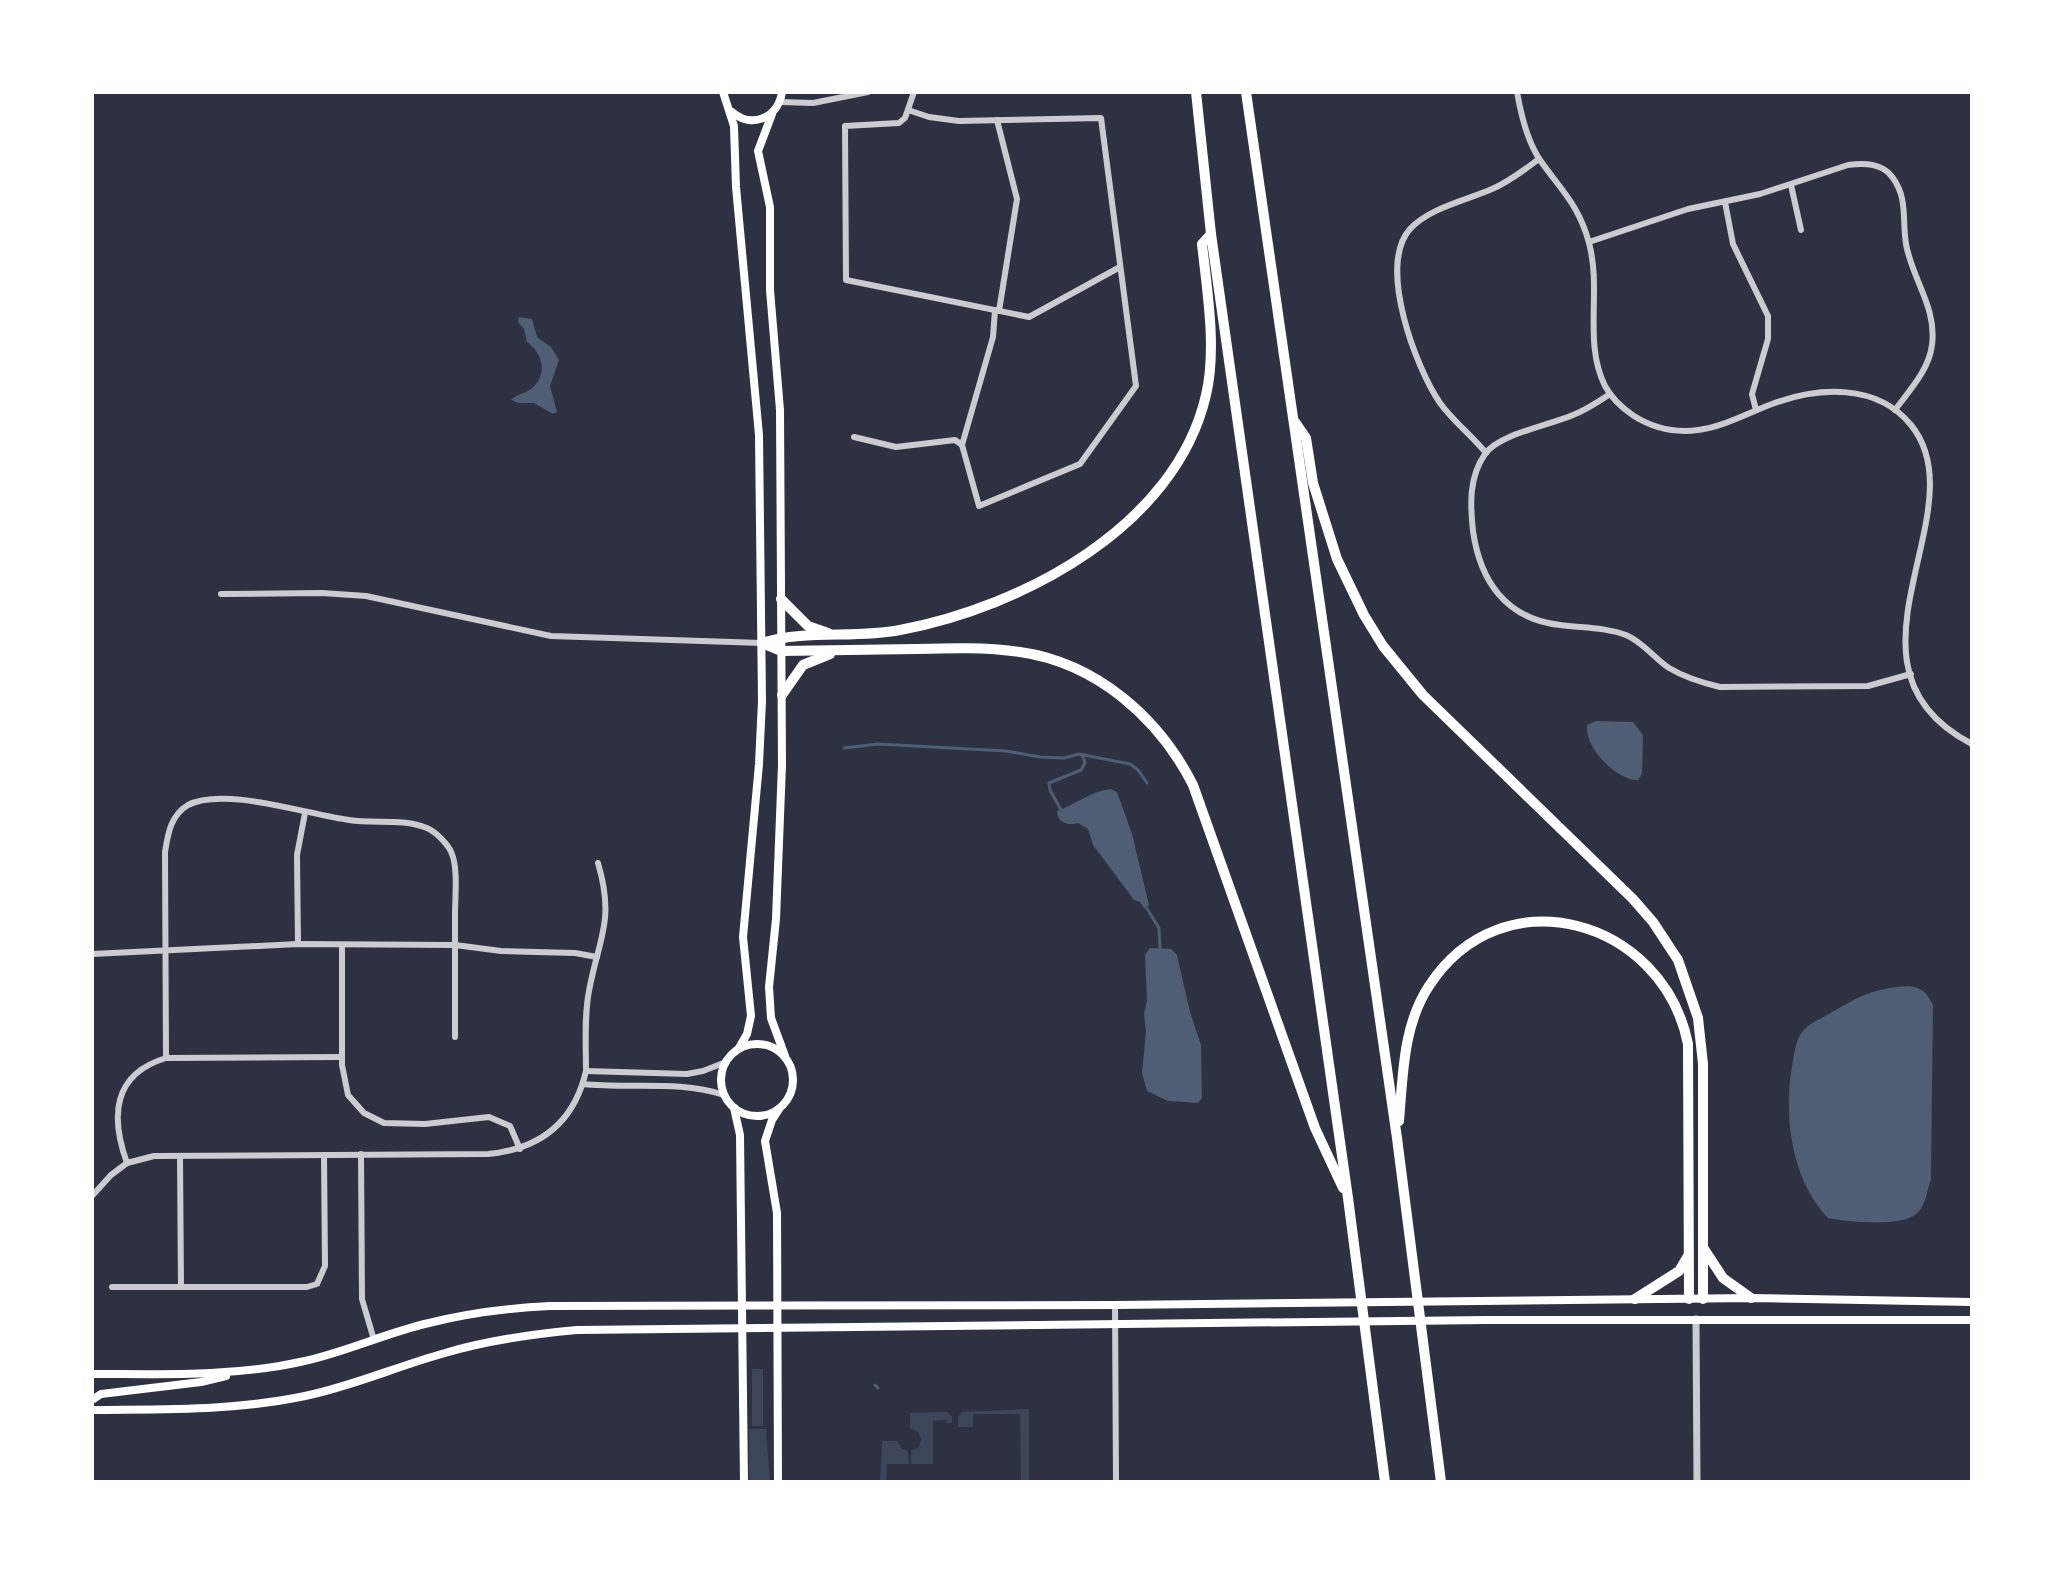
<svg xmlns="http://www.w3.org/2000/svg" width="2064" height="1574" font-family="'Libre Baskerville',serif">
  <rect width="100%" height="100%" fill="#2d3142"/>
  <g fill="#3c4559">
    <rect x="752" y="1369" width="11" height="57"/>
    <polygon points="1029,1409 1029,1482 1021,1482 1020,1414 973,1414 973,1427 958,1427 958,1417 962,1412"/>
    <polygon points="947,1412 952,1417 952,1423 947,1423 946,1420 933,1421 933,1464 911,1464 911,1451 919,1447 921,1439 918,1432 910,1428 910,1413"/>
    <polygon points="749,1429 766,1429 770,1482 749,1482"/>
    <polygon points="882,1441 898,1441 901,1448 908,1451 909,1464 887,1464 886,1482 880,1482"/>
  </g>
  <g fill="#4f5d75">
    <path d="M519 317 532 319 537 337 551 347 559 360 550 386 557 412 553 414 534 403H518L511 400C516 395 522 394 528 391 549 378 544 354 527 342L524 329 518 322Z"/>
    <path d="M1596 721 1633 722 1643 735 1642 774 1638 780C1617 781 1584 747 1587 725Z"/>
    <path d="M1111 789 1117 792 1132 834 1149 905 1144 908 1140 902 1134 900 1093 845 1088 829 1078 823C1069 826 1057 823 1057 811 1076 804 1091 791 1111 789Z"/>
    <polygon points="1150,948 1171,949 1177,955 1190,1012 1201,1045 1202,1098 1198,1103 1168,1101 1147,1091 1142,1073 1146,1032 1144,1014 1147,1000 1145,955"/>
    <path d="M1909 986C1923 988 1927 993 1933 1005L1931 1179C1927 1190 1926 1206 1916 1214 1902 1227 1847 1222 1828 1218 1790 1178 1783 1113 1793 1060 1795 1050 1796 1039 1803 1031 1810 1023 1820 1019 1829 1014 1859 996 1874 988 1909 986Z"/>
  </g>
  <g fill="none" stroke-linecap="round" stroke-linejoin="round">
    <g stroke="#4f5d75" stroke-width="3">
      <polyline points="844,748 878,744 1006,751 1040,757 1064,758 1079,754 1130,764 1138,770 1147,783"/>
      <polyline points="1061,810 1050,790 1049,783 1081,770 1085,763 1082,755"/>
      <polyline points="1146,907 1159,928 1160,948"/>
      <polyline points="875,1385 878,1388"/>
    </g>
    <g stroke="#caccd0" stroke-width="6">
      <polyline points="914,92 905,118 899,123 845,126 846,280 1029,317 1120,267"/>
      <path d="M1517 92C1521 115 1527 141 1540 160 1561 190 1579 205 1589 243 1602 291 1583 342 1605 386 1612 399 1622 408 1634 416 1653 428 1675 433 1698 430 1723 427 1748 413 1772 404 1818 387 1877 383 1911 425 1981 511 1823 667 1972 744"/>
      <polyline points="780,102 813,103 868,92"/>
      <polyline points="908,110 929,117 959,121 1101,118 1136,386 1080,464 979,506 962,445 993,337 995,310"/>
      <polyline points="997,120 1017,199 999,311"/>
      <polyline points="1791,185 1801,230"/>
      <polyline points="1725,202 1733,244 1768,316 1768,339 1752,394 1756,410"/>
      <path d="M1589 242 1688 209 1760 194 1848 165C1865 163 1883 163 1893 178 1908 199 1902 220 1906 244 1912 279 1937 307 1932 345 1929 370 1909 391 1895 410"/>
      <path d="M1610 394C1598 402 1586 410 1573 415 1550 425 1499 434 1485 454 1469 477 1470 504 1473 531 1480 581 1506 619 1560 625 1582 628 1604 627 1626 635 1643 642 1654 658 1669 668 1684 677 1703 683 1720 687L1868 686 1911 674"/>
      <polyline points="854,437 896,447 955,440 962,445"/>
      <path d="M1486 453C1471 435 1453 421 1440 403 1416 368 1377 266 1410 229 1429 208 1467 200 1492 189 1509 182 1524 170 1539 159"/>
      <polyline points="221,594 322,593 366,596 551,636 762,643"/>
      <polyline points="298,944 297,855 305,813"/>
      <polyline points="342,946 342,1065 348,1095 364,1113 384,1123 425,1124 489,1117 510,1126 520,1149"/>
      <polyline points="92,954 298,944 455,945 501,951 575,953 597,957"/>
      <polyline points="166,1058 342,1057"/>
      <polyline points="586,1071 687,1074 703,1071 726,1062"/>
      <path d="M583 1084C630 1089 679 1080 724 1095"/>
      <polyline points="361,1154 362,1299 374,1340"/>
      <polyline points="180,1156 181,1287"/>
      <path d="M127 1163 154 1156 488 1154C540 1149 574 1123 586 1071 586 1045 584 1017 589 991 599 937 615 921 598 863"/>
      <path d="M92 1196 111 1175 127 1163C110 1116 113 1074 166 1058L165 852C168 834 170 816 188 805 223 786 310 815 349 820 376 824 401 818 427 828 436 832 449 845 452 854 458 869 455 898 455 915 455 956 455 996 455 1037"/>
      <polyline points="112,1287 307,1287 317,1284 325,1266 324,1155"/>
      <polyline points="1115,1305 1116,1482"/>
    </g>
    <polyline stroke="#caccd0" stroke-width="7" points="1696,1319 1697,1482"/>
    <g stroke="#fff" stroke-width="8">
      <polyline points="723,92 734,126 736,187 759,435 762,701 759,764 743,937 751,1016 747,1034 739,1048"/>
      <path d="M732 112C752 129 778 118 782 92"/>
      <polyline points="772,114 758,151 770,207 770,290 780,410 782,765 776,919 769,987 771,1018 785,1056"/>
      <circle cx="757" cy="1080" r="36"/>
      <polyline points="734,1108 740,1135 744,1482"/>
      <path d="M92 1374C161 1374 231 1377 300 1362 344 1353 385 1333 429 1323 469 1313 510 1308 550 1306L1115 1305 1751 1298 1972 1302"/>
      <polyline points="92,1400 101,1394 201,1382 226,1376"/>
      <path d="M92 1410C164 1409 234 1411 305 1396 353 1386 398 1366 445 1353 488 1340 533 1334 577 1330L1487 1320H1972"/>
      <polyline points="778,1482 777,1213 765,1141 772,1120 779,1109"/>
    </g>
    <g stroke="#fff" stroke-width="10">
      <polyline points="1196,92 1211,234 1348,1198 1385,1482"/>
      <polyline points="1246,92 1397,1138 1441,1482"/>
      <polyline points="1295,422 1306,438 1313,483 1337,559 1364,615 1383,646 1423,695 1633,899 1653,922 1678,960 1698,1018 1703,1064 1703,1299"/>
      <polyline points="781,599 808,626 828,633"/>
      <path d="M762 643 781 651C826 650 871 650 916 649 951 648 986 647 1020 652 1097 663 1159 718 1193 785L1315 1128 1343 1188"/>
      <path d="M762 643C806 629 855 639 900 630 1023 607 1176 526 1206 395 1217 349 1207 290 1202 244L1211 234"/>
      <polyline points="782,695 803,665 830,654"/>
      <path d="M1399 1121C1403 1075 1403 1025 1429 986 1502 873 1663 919 1688 1044L1689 1299"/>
      <polyline points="1704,1249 1723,1278 1751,1298"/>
      <polyline points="1635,1299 1679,1271 1688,1256"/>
    </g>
  </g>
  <rect width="2064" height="1574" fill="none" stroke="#ffffff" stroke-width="188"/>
</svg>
